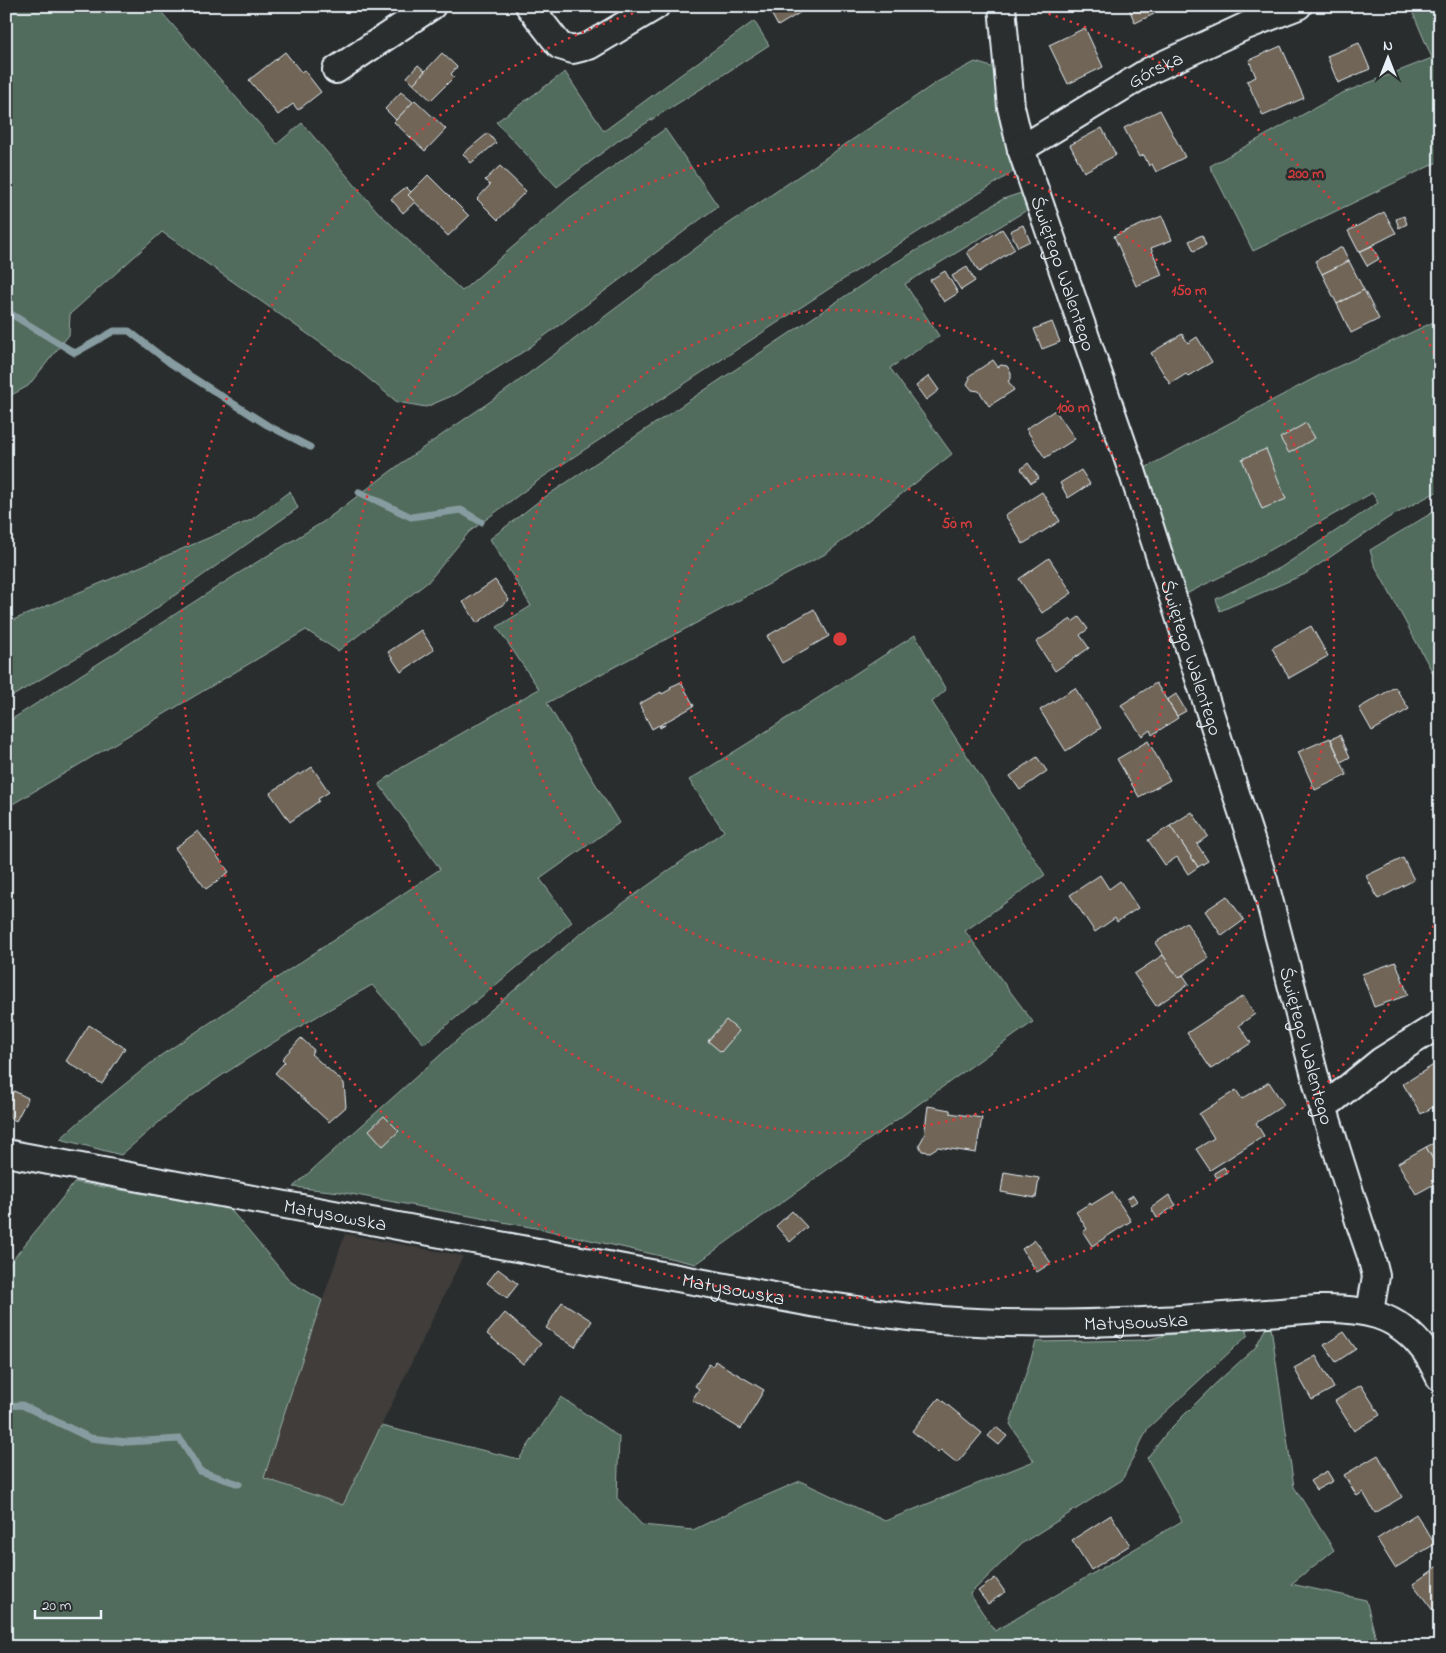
<svg xmlns="http://www.w3.org/2000/svg" width="1446" height="1653" font-family="'Indie Flower',sans-serif">
  <rect width="100%" height="100%" fill="#2a2d2e"/>
  <filter id="ink" filterUnits="userSpaceOnUse"><feTurbulence type="fractalNoise" baseFrequency=".02" numOctaves="2"/><feDisplacementMap in="SourceGraphic" scale="10" xChannelSelector="R" yChannelSelector="G"/><feConvolveMatrix kernelMatrix="1 2 1 2 8 2 1 2 1" color-interpolation-filters="sRGB"/></filter>
  <g filter="url(#ink)">
    <polygon fill="#3f3e3a" points="345,1234 463,1256 343,1505 264,1479 280,1426"/>
    <g fill="#516c5c" stroke="#9caeaa">
      <polygon points="6,6 156,6 277,144 302,123 377,211 462,291 568,199 665,129 718,206 526,350 454,395 426,407 397,402 352,365 162,232 70,314 69,335 28,386 6,398"/>
      <polygon points="1410,6 1440,6 1440,161 1253,251 1210,166 1340,94 1432,58"/>
      <polygon points="754,21 769,45 712,82 619,140 557,187 496,122 565,72 604,131"/>
      <polygon points="975,62 998,69 1013,172 853,273 543,477 469,532 428,582 338,651 306,630 6,808 6,723 239,573 323,522 407,459 504,392 724,227 937,82"/>
      <path d="M1021 193 1027 210 905 284 939 336 890 368 952 454 827 553 547 703 619 823 540 879 572 922 424 1044 372 985C305 1023 237 1062 176 1108 157 1123 139 1140 121 1155L60 1139 89 1113 160 1056 440 869 379 784 401 768 539 689 497 627 531 606 490 539 539 501 890 266 1003 199Z"/>
      <polygon points="1440,319 1440,490 1388,518 1305,574 1220,611 1216,599 1280,568 1378,503 1372,493 1242,566 1186,594 1143,469 1322,374"/>
      <polygon points="290,491 298,508 144,617 6,700 6,623 251,520"/>
      <polygon points="1440,508 1440,686 1374,564 1370,550"/>
      <polygon points="915,635 946,690 932,702 1045,875 965,931 1033,1022 696,1264 546,1230 340,1192 293,1187 485,1015 580,934 724,831 689,780 753,740"/>
      <polygon points="75,1182 230,1209 291,1282 322,1300 280,1426 264,1478 343,1505 381,1426 519,1459 561,1397 619,1437 617,1498 642,1525 693,1530 749,1503 800,1481 885,1521 1034,1461 1010,1424 1036,1342 1146,1340 1166,1335 1245,1324 1248,1335 1148,1428 1122,1480 1021,1544 970,1594 995,1631 1182,1521 1147,1458 1169,1430 1215,1384 1255,1348 1270,1320 1294,1487 1334,1550 1291,1584 1366,1600 1378,1647 6,1647 6,1268"/>
    </g>
    <g fill="none" stroke-linecap="round" stroke-linejoin="round">
      <g stroke="#879ca1" stroke-width="7">
        <polyline points="6,311 75,353 114,331 129,331 170,363 267,425 310,447"/>
        <polyline points="359,492 411,517 461,510 481,522"/>
        <polyline points="6,1406 22,1405 90,1438 127,1442 180,1439 200,1471 239,1484"/>
      </g>
    </g>
    <g fill="#706557" stroke="#e8f1f8">
      <polygon points="767,6 811,6 778,26"/>
      <polygon points="1128,6 1151,6 1154,14 1135,23"/>
      <polygon points="1085,28 1103,67 1068,84 1049,45"/>
      <polygon points="1359,43 1370,69 1338,83 1327,56"/>
      <polygon points="1281,46 1304,98 1263,116 1247,81 1256,77 1249,60"/>
      <polygon points="285,52 301,72 304,70 321,92 298,110 293,104 278,115 249,80"/>
      <polygon points="442,53 457,67 451,74 454,77 431,100 413,84"/>
      <polygon points="418,65 425,71 413,84 407,77"/>
      <polygon points="401,92 413,102 396,120 385,109"/>
      <polygon points="415,100 446,129 425,151 394,122"/>
      <polygon points="1160,110 1185,157 1156,172 1152,164 1149,166 1144,155 1139,157 1124,128"/>
      <polygon points="1102,128 1116,155 1084,172 1070,145"/>
      <polygon points="488,133 496,143 471,163 463,154"/>
      <polygon points="500,166 526,191 498,220 477,199 490,185 485,180"/>
      <polygon points="428,175 469,216 448,236 408,195"/>
      <polygon points="406,187 411,192 408,195 415,202 403,213 391,199"/>
      <polygon points="1384,212 1396,233 1359,252 1348,231"/>
      <polygon points="1162,216 1172,240 1151,248 1162,275 1136,286 1114,236"/>
      <polygon points="1404,216 1407,224 1399,228 1396,219"/>
      <polygon points="1023,225 1030,241 1018,247 1010,231"/>
      <polygon points="1002,229 1015,249 979,272 967,252"/>
      <polygon points="1202,235 1206,245 1194,251 1189,241"/>
      <polygon points="1372,246 1379,259 1367,266 1359,252"/>
      <polygon points="1342,247 1349,261 1322,274 1315,261"/>
      <polygon points="1349,261 1364,290 1337,304 1322,274"/>
      <polygon points="967,267 975,281 961,290 952,276"/>
      <polygon points="945,271 958,293 944,302 930,280"/>
      <polygon points="1364,290 1379,319 1351,333 1337,304"/>
      <polygon points="1052,322 1060,342 1042,349 1034,329"/>
      <polygon points="1182,334 1188,343 1197,337 1212,362 1188,376 1186,374 1170,384 1151,353"/>
      <polygon points="993,360 998,367 1001,365 1007,366 1011,373 1011,379 1008,381 1014,390 989,406 979,391 972,390 967,384 970,378 969,376"/>
      <polygon points="929,376 939,390 926,400 916,386"/>
      <polygon points="1055,410 1075,439 1045,458 1026,429"/>
      <polygon points="1306,423 1315,438 1289,453 1280,438"/>
      <polygon points="1266,449 1286,499 1262,509 1242,459"/>
      <polygon points="1028,463 1039,478 1031,483 1021,469"/>
      <polygon points="1081,470 1090,484 1068,498 1060,483"/>
      <polygon points="1042,492 1060,521 1023,544 1005,515"/>
      <polygon points="1049,558 1072,593 1042,613 1019,579"/>
      <polygon points="495,580 509,600 477,623 463,602"/>
      <polygon points="814,609 829,636 782,663 767,636"/>
      <polygon points="1079,617 1088,629 1080,635 1089,648 1055,671 1036,642 1071,619 1072,622"/>
      <polygon points="1311,626 1328,656 1289,678 1272,648"/>
      <polygon points="421,630 434,650 401,672 388,652"/>
      <polygon points="681,682 694,706 660,725 661,726 665,725 660,728 659,725 652,729 639,704 661,692 662,694 671,689 670,687"/>
      <polygon points="1156,683 1178,718 1152,735 1150,730 1142,736 1121,705"/>
      <polygon points="1395,687 1409,709 1372,731 1359,708"/>
      <polygon points="1075,688 1101,728 1066,751 1040,710"/>
      <polygon points="1176,694 1186,711 1177,716 1167,700"/>
      <polygon points="1340,735 1350,757 1341,762 1331,739"/>
      <polygon points="1330,738 1347,775 1315,790 1298,752"/>
      <polygon points="1148,741 1170,780 1139,797 1117,759"/>
      <polygon points="1037,757 1047,771 1020,790 1010,776"/>
      <polygon points="312,767 329,792 318,799 319,801 290,822 270,793 299,773 300,775"/>
      <polygon points="1192,812 1208,836 1197,844 1208,861 1198,867 1170,826"/>
      <polygon points="1170,826 1198,867 1188,874 1177,857 1165,865 1148,840"/>
      <polygon points="198,831 229,872 206,889 175,848"/>
      <polygon points="1403,858 1414,880 1378,899 1366,876"/>
      <polygon points="1100,875 1109,889 1120,881 1138,908 1117,922 1115,918 1095,932 1070,895"/>
      <polygon points="1227,896 1244,920 1222,936 1205,911"/>
      <polygon points="1186,922 1209,958 1178,978 1155,943"/>
      <polygon points="1163,955 1178,978 1183,975 1189,984 1156,1006 1134,974"/>
      <polygon points="1396,962 1408,995 1374,1007 1362,974"/>
      <polygon points="1243,996 1255,1014 1239,1025 1251,1043 1211,1069 1187,1033"/>
      <polygon points="726,1020 739,1031 721,1052 708,1041"/>
      <polygon points="89,1025 125,1048 102,1084 66,1061"/>
      <polygon points="301,1038 314,1050 311,1054 344,1083 346,1107 329,1122 275,1073 285,1062 282,1059"/>
      <polygon points="1440,1061 1440,1103 1421,1114 1403,1084"/>
      <polygon points="1269,1082 1284,1105 1256,1123 1264,1136 1210,1170 1196,1149 1214,1138 1199,1114 1236,1090 1242,1099"/>
      <polygon points="14,1091 28,1098 16,1121 8,1116 9,1114 6,1113 6,1103"/>
      <polygon points="928,1106 950,1110 950,1113 982,1118 976,1153 938,1147 930,1152 922,1151 919,1145 924,1136"/>
      <polygon points="384,1116 399,1131 383,1146 369,1130"/>
      <polygon points="1440,1140 1440,1172 1426,1147"/>
      <polygon points="1426,1147 1440,1172 1440,1181 1416,1194 1398,1163"/>
      <polygon points="1224,1167 1227,1172 1217,1178 1214,1173"/>
      <polygon points="1004,1172 1039,1178 1036,1198 1001,1192"/>
      <polygon points="1112,1192 1131,1221 1092,1246 1083,1232 1087,1229 1076,1212 1090,1203 1091,1205"/>
      <polygon points="1133,1195 1137,1201 1131,1205 1127,1199"/>
      <polygon points="1169,1195 1176,1205 1157,1218 1151,1208"/>
      <polygon points="792,1211 807,1227 790,1242 776,1226"/>
      <polygon points="1035,1240 1051,1263 1037,1272 1022,1249"/>
      <polygon points="498,1269 518,1284 507,1298 487,1283"/>
      <polygon points="562,1302 592,1321 575,1347 546,1328"/>
      <polygon points="505,1313 541,1344 523,1364 487,1334"/>
      <polygon points="1344,1332 1356,1349 1336,1362 1324,1345"/>
      <polygon points="1316,1356 1334,1388 1312,1400 1294,1368"/>
      <polygon points="715,1361 764,1390 741,1429 692,1400 699,1389 695,1386 709,1364 713,1366"/>
      <polygon points="1361,1385 1380,1415 1354,1431 1335,1401"/>
      <polygon points="939,1398 982,1433 957,1463 941,1450 938,1453 912,1431"/>
      <polygon points="996,1427 1007,1436 999,1445 988,1436"/>
      <polygon points="1378,1455 1402,1497 1375,1513 1363,1492 1357,1496 1344,1475"/>
      <polygon points="1327,1471 1333,1481 1316,1490 1310,1481"/>
      <polygon points="1416,1514 1435,1544 1395,1568 1377,1539"/>
      <polygon points="1111,1515 1130,1545 1091,1570 1072,1540"/>
      <polygon points="1440,1565 1440,1614 1437,1616 1413,1584"/>
      <polygon points="995,1578 1005,1592 988,1604 978,1591"/>
    </g>
    <g fill="none" stroke-linecap="round" stroke-linejoin="round">
      <g stroke="#e8f1f8" stroke-width="30">
        <g id="minor">
          <polyline points="529,6 560,46 573,50 589,46 656,6"/>
          <path id="s1" d="M1002 6 1011 107 1021 149 1132 471 1264 880 1322 1103 1360 1224 1371 1256 1376 1276 1370 1312"/>
          <polyline points="336,70 432,6"/>
          <path id="s2" d="M1021 149 1149 71 1246 26 1298 6"/>
          <polyline points="1322,1103 1333,1100 1381,1061 1440,1024"/>
          <path id="s3" d="M6 1153 817 1304C858 1310 899 1317 941 1320 1066 1329 1193 1319 1318 1309 1362 1308 1397 1313 1425 1351 1431 1359 1435 1369 1440 1378"/>
        </g>
      </g>
      <use href="#minor" stroke="#2a2d2e" stroke-width="26"/>
    </g>
  </g>
  <g fill="none" stroke="#d83c3d" stroke-width="2.5" stroke-dasharray="2.5 5">
    <circle cx="840" cy="639" r="165"/>
    <circle cx="840" cy="639" r="329"/>
    <circle cx="840" cy="639" r="494"/>
    <path d="M1440 912A659 659 0 1 1 653 7M1027 7A659 659 0 0 1 1440 366"/>
  </g>
  <g text-anchor="middle" stroke-width="5" stroke-linejoin="round" paint-order="stroke">
    <g font-size="20" fill="#e8f1f8" stroke="#2a2d2e">
      <text dy="7" stroke="none"><textPath href="#s2" startOffset="156">Górska</textPath></text>
      <text dy="7" stroke="none"><textPath href="#s1" startOffset="276">Świętego Walentego</textPath></text>
      <text dy="7" stroke="none"><textPath href="#s1" startOffset="681">Świętego Walentego</textPath></text>
      <text dy="7" stroke="none"><textPath href="#s1" startOffset="1086">Świętego Walentego</textPath></text>
      <text dy="7" stroke="none"><textPath href="#s3" startOffset="335">Matysowska</textPath></text>
      <text dy="7" stroke="none"><textPath href="#s3" startOffset="740">Matysowska</textPath></text>
      <text dy="7" stroke="none"><textPath href="#s3" startOffset="1145">Matysowska</textPath></text>
    </g>
  </g>
  <circle cx="840" cy="639" r="8" fill="#d83c3d" stroke="#2a2d2e" stroke-width="2.5"/>
  <g font-size="15" text-anchor="middle" font-weight="bold" fill="#d83c3d" stroke="#2a2d2e" stroke-width="5" stroke-linejoin="round" paint-order="stroke">
    <text x="1306" y="178">200 m</text>
    <text x="1189" y="295">150 m</text>
    <text x="1073" y="412">100 m</text>
    <text x="957" y="528">50 m</text>
  </g>
  <rect width="1446" height="1653" fill="none" stroke="#2a2d2e" stroke-width="25"/>
  <rect x="12" y="12" width="1421" height="1628" fill="none" stroke="#e8f1f8" stroke-width="2" filter="url(#ink)"/>
  <g transform="translate(1388 58)" stroke="#2a2d2e" stroke-width="4" paint-order="stroke">
  <path d="M0-4L9 19L0 12L-9 19Z" fill="#e8f1f8"/>
  <text y="-8" font-size="14" font-weight="bold" text-anchor="middle" fill="#e8f1f8">N</text>
  </g>
  <path d="M35 1610v8h66v-8" fill="none" stroke="#e8f1f8" stroke-width="2.5"/>
  <text x="42" y="1610" font-size="15" fill="#e8f1f8" stroke="#2a2d2e" stroke-width="4" paint-order="stroke">20 m</text>
</svg>
